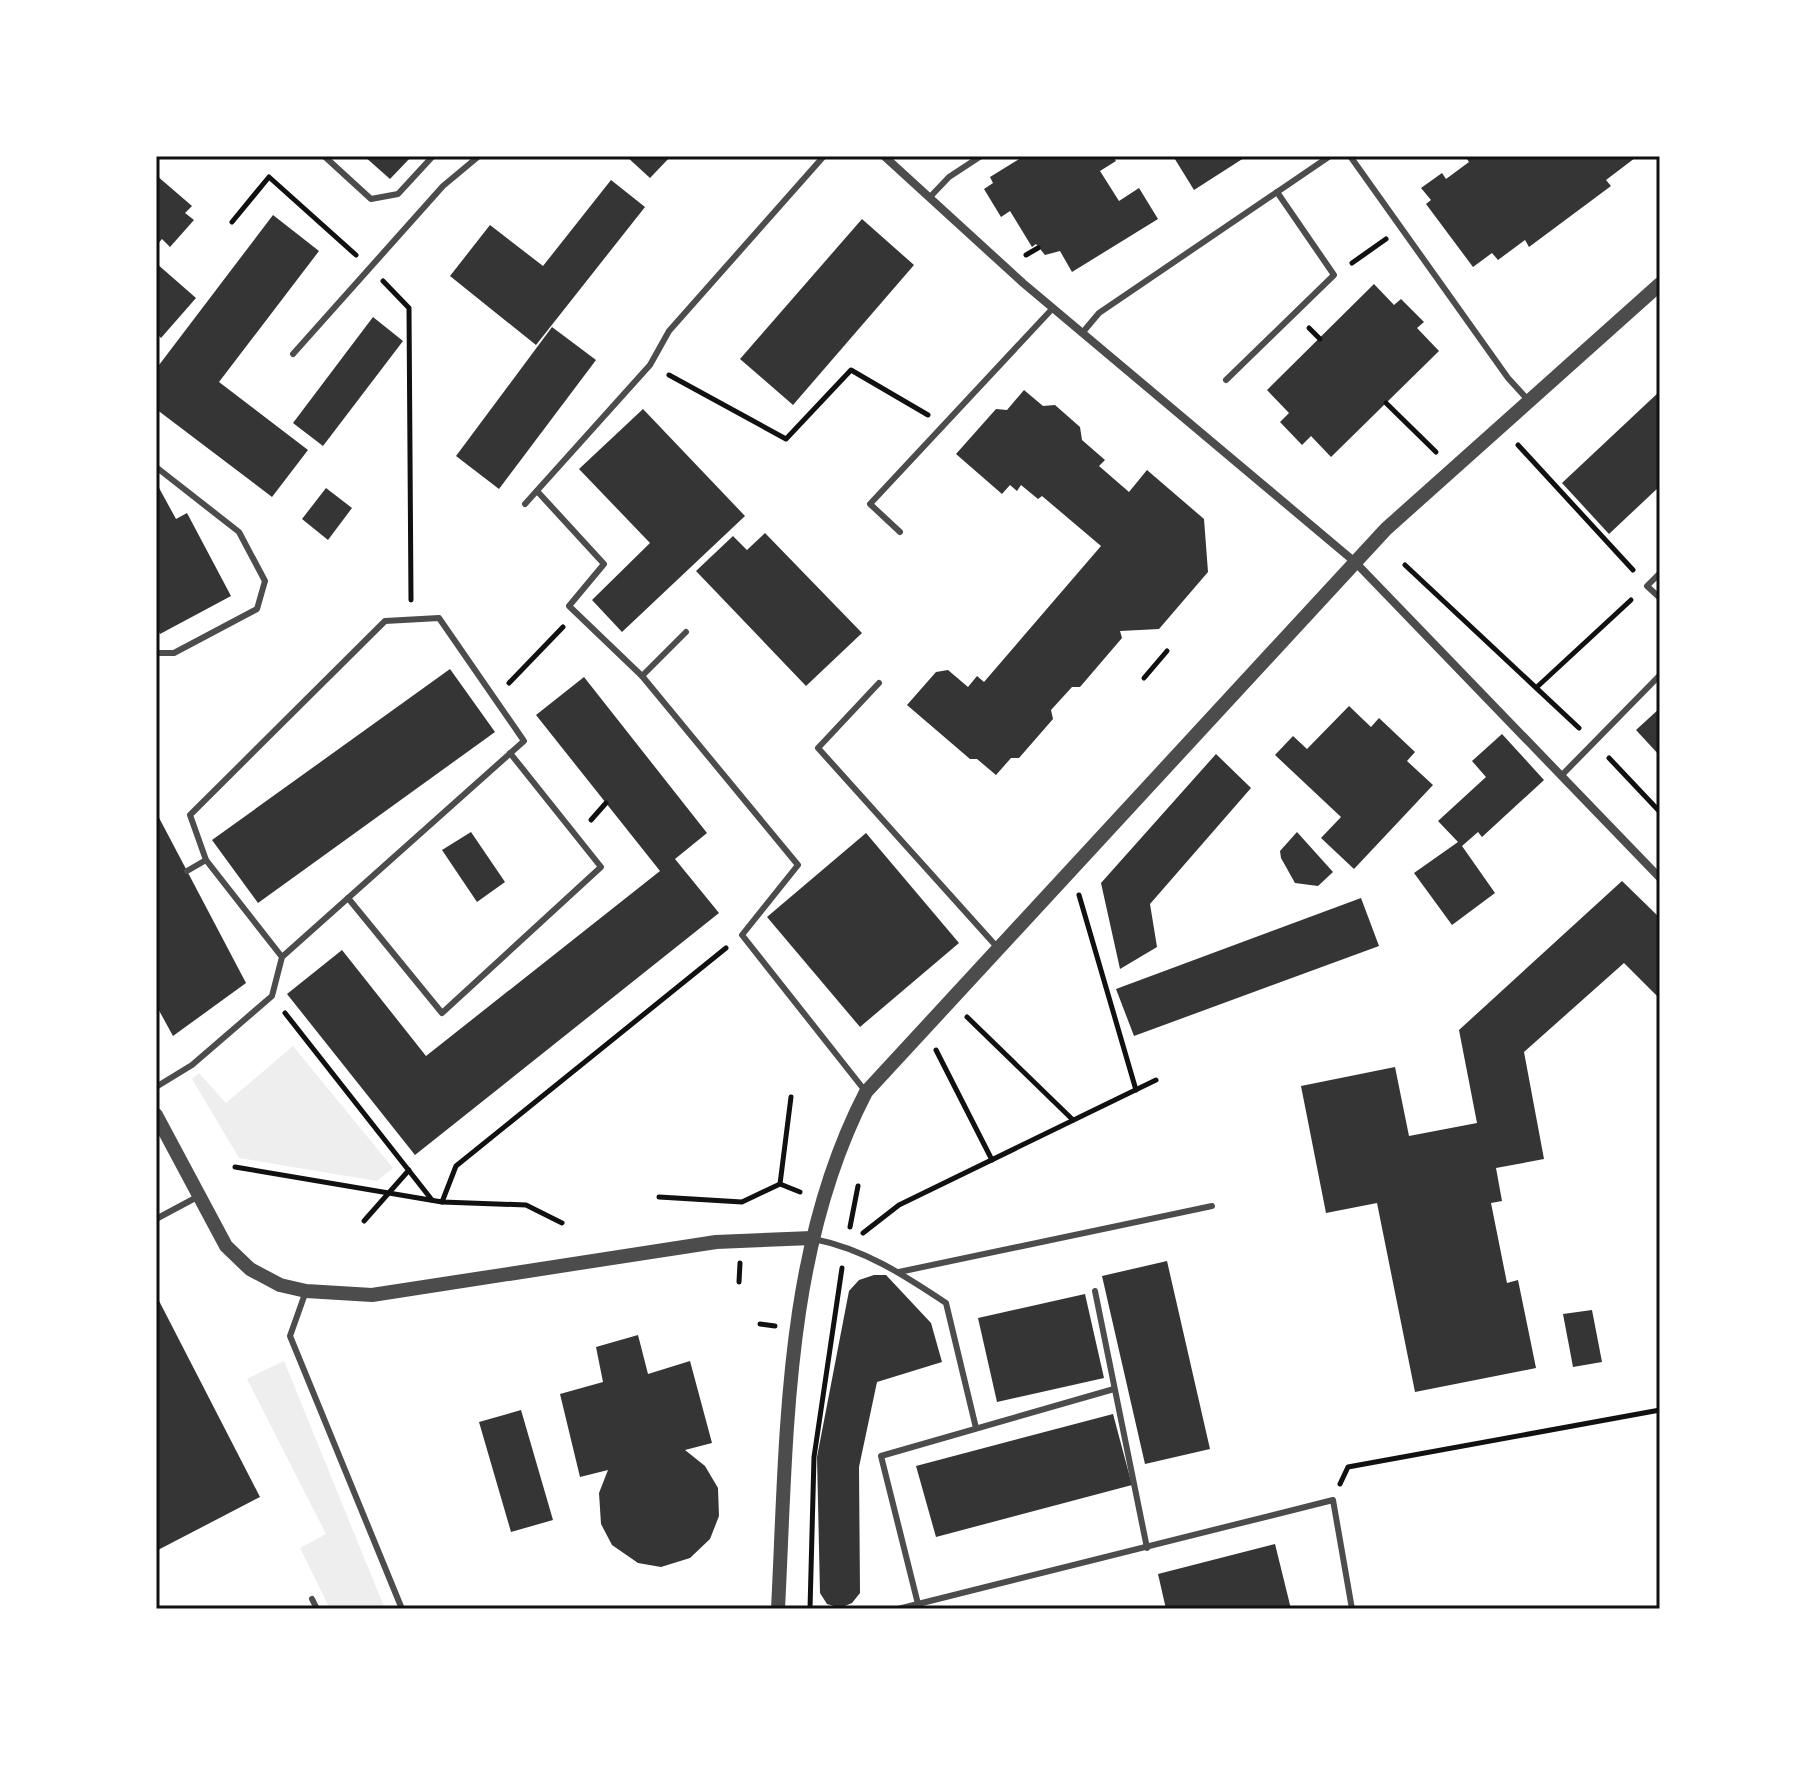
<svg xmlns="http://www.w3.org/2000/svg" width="1816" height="1765" font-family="'Fira Sans',sans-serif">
  <rect width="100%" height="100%" fill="#fff"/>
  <g fill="#eee">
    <polygon points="293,1046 393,1168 377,1181 239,1158 192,1079 199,1073 226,1103"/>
    <polygon points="284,1361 385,1609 330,1609 300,1548 326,1534 247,1379"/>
  </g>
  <g fill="#353535">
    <polygon points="364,156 412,156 390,179"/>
    <polygon points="626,156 671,156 650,178"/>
    <polygon points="1024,156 1045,156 1047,159 1053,156 1113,156 1116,161 1100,171 1119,201 1139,188 1158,219 1072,272 1060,251 1045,255 1036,244 1032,247 1010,211 1001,217 984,189 993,183 990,177"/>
    <polygon points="1173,156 1247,156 1194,190"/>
    <polygon points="1465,156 1634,156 1635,158 1606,180 1611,186 1529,247 1525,240 1498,260 1492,253 1473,267 1426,204 1431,200 1421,188 1442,173 1446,179 1469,162"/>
    <polygon points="156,175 192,206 185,213 194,220 170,247 162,239 156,246"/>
    <polygon points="611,180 645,207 536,345 450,276 490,225 543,266"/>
    <polygon points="273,215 319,251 219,382 308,450 272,497 156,409 156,369"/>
    <polygon points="862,219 914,265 793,405 740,359"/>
    <polygon points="156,263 196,298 161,338 156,333"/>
    <polygon points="1374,284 1394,305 1401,299 1424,322 1417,328 1439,351 1331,457 1311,436 1302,445 1280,422 1289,413 1267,390"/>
    <polygon points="373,317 403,341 323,446 293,423"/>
    <polygon points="552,327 596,360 499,489 456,456"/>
    <polygon points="1024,390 1043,406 1055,405 1080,427 1082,440 1105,460 1099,466 1129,492 1147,470 1204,519 1208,572 1159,629 1120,631 1122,638 1080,687 1072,687 1051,710 1053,719 1019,758 1011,758 996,775 977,759 970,759 907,705 936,672 948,670 968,687 977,676 984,682 1101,546 1042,496 1038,499 1021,485 1017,491 1010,485 1002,494 956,454 996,409 1007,410"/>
    <polygon points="1660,391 1660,486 1609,534 1562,483"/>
    <polygon points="643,409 745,516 622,632 592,600 650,543 579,469"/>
    <polygon points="158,486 176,519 187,513 231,596 160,634 156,626"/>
    <polygon points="326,488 352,508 328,540 302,519"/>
    <polygon points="765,533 862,633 806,686 696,571 733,536 747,550"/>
    <polygon points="450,669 495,732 258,903 212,840"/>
    <polygon points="584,677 707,833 675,859 719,913 415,1155 287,994 342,950 426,1056 660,871 536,715"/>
    <polygon points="1349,706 1371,727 1379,718 1415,752 1407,761 1433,785 1354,869 1321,838 1341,817 1275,755 1293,736 1307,749"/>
    <polygon points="1660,708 1660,756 1636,730"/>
    <polygon points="1502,734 1544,780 1482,837 1478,832 1462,846 1495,893 1452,925 1414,873 1458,842 1438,821 1486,777 1472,761"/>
    <polygon points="1216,754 1251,788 1150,904 1157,947 1120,969 1101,883"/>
    <polygon points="156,812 246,983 173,1036 156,1005"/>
    <polygon points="471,832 505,882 477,902 442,850"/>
    <polygon points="1297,832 1333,872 1318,886 1295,883 1281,858 1280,851"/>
    <polygon points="866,833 959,943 860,1027 767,917"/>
    <polygon points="1622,881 1660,918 1660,999 1624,963 1524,1052 1544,1159 1496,1168 1502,1201 1491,1203 1507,1283 1518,1280 1536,1368 1415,1392 1377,1203 1326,1213 1301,1086 1395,1067 1409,1136 1477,1123 1459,1030"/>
    <polygon points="1361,898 1379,946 1134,1036 1116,989"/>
    <polygon points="1167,1261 1210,1449 1145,1464 1102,1276"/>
    <polygon points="874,1275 886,1275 931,1323 942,1362 877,1382 859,1467 860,1593 852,1603 840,1608 827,1604 820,1593 817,1457 849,1291 859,1280"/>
    <polygon points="1085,1294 1104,1378 997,1402 978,1318"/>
    <polygon points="156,1295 260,1497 156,1551"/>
    <polygon points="1592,1310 1602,1362 1573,1367 1563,1314"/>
    <polygon points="638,1335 648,1374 690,1361 712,1443 685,1450 705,1466 718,1488 719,1516 710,1539 690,1558 661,1567 638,1563 612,1545 601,1524 599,1493 608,1470 580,1477 560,1394 603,1382 596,1347"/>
    <polygon points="521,1410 553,1520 511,1532 479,1422"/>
    <polygon points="1113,1414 1132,1485 936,1537 916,1466"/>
    <polygon points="1275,1544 1291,1609 1166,1609 1158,1574"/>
  </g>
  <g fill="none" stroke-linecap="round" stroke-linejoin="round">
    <g stroke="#111" stroke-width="5">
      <polyline points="232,222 269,177 356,255"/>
      <polyline points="1026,255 1038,248"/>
      <polyline points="1352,263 1386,239"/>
      <polyline points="383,281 409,308 411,600"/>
      <polyline points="1309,328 1320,339"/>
      <polyline points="669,375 786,439 851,370 928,415"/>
      <polyline points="1386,403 1436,452"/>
      <polyline points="1518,445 1633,570"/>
      <polyline points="1405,565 1579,728"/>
      <polyline points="1144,678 1167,651"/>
      <polyline points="509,683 563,627"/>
      <polyline points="1537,687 1631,600"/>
      <polyline points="1609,758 1660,812"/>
      <polyline points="591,820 606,803"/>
      <polyline points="1079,895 1136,1090"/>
      <polyline points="285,1013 432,1200"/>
      <polyline points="967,1017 1073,1120"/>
      <polyline points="936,1050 992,1160"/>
      <polyline points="235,1167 442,1202 456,1166 726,948"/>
      <polyline points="780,1184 791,1097"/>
      <polyline points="659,1197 742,1202 780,1184 800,1192"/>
      <polyline points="442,1202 526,1205 562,1223"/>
      <polyline points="364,1221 409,1170"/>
      <polyline points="850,1227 858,1186"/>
      <polyline points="863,1233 899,1205 1156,1080"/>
      <polyline points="739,1282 740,1263"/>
      <polyline points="760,1324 775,1326"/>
      <polyline points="1340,1484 1348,1467 1660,1410"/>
      <polyline points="810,1609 814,1457 842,1268"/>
    </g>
    <g stroke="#4c4c4c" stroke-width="6">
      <polyline points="324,156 371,199 398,194 433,156"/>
      <polyline points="1350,156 1508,378 1529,401"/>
      <polyline points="930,197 949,177 981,156"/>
      <polyline points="1083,332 1099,313 1330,156"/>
      <polyline points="293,354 443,186 479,156"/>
      <polyline points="1226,380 1334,275 1277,192"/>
      <polyline points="156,467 239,532 265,581 257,609 174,653 156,653"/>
      <polyline points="537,491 604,564 569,606 642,676"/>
      <polyline points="525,504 650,365 669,331 824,156"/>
      <polyline points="900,532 870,504 1053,308"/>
      <polyline points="1660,573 1647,586 1660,598"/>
      <polyline points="686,632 642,676 798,865 742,935 866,1092"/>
      <polyline points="879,683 818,748 997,947"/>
      <polyline points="1561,776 1660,675"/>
      <polyline points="187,871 206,860"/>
      <polyline points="348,898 442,1013 601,867 510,753"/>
      <polyline points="156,1087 192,1065 272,996 282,957 524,741 439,618 385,621 190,815 206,860 282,957"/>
      <polyline points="156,1219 199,1196"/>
      <path d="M814 1239C864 1249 904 1275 946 1303L976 1428"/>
      <polyline points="899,1272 1212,1206"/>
      <polyline points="306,1291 290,1336 402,1609"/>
      <polyline points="1095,1291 1147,1548"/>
      <polyline points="312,1599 317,1609"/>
      <polyline points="918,1604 881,1456 1114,1389"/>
      <polyline points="898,1609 1333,1500 1352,1609"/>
    </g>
    <polyline stroke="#4c4c4c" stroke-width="8" points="884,156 1023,283 1355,562 1660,878"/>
    <g stroke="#4c4c4c" stroke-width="14">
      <polyline points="156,1115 226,1246 250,1269 280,1285 306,1291 372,1295 716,1242 812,1238"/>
      <path d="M778 1609C787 1435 784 1250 866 1092L1386 529 1660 284"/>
    </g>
  </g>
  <rect width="1816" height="1765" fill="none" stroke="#ffffff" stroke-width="316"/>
  <rect x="158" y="158" width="1500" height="1449" fill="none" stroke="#111" stroke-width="3"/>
</svg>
